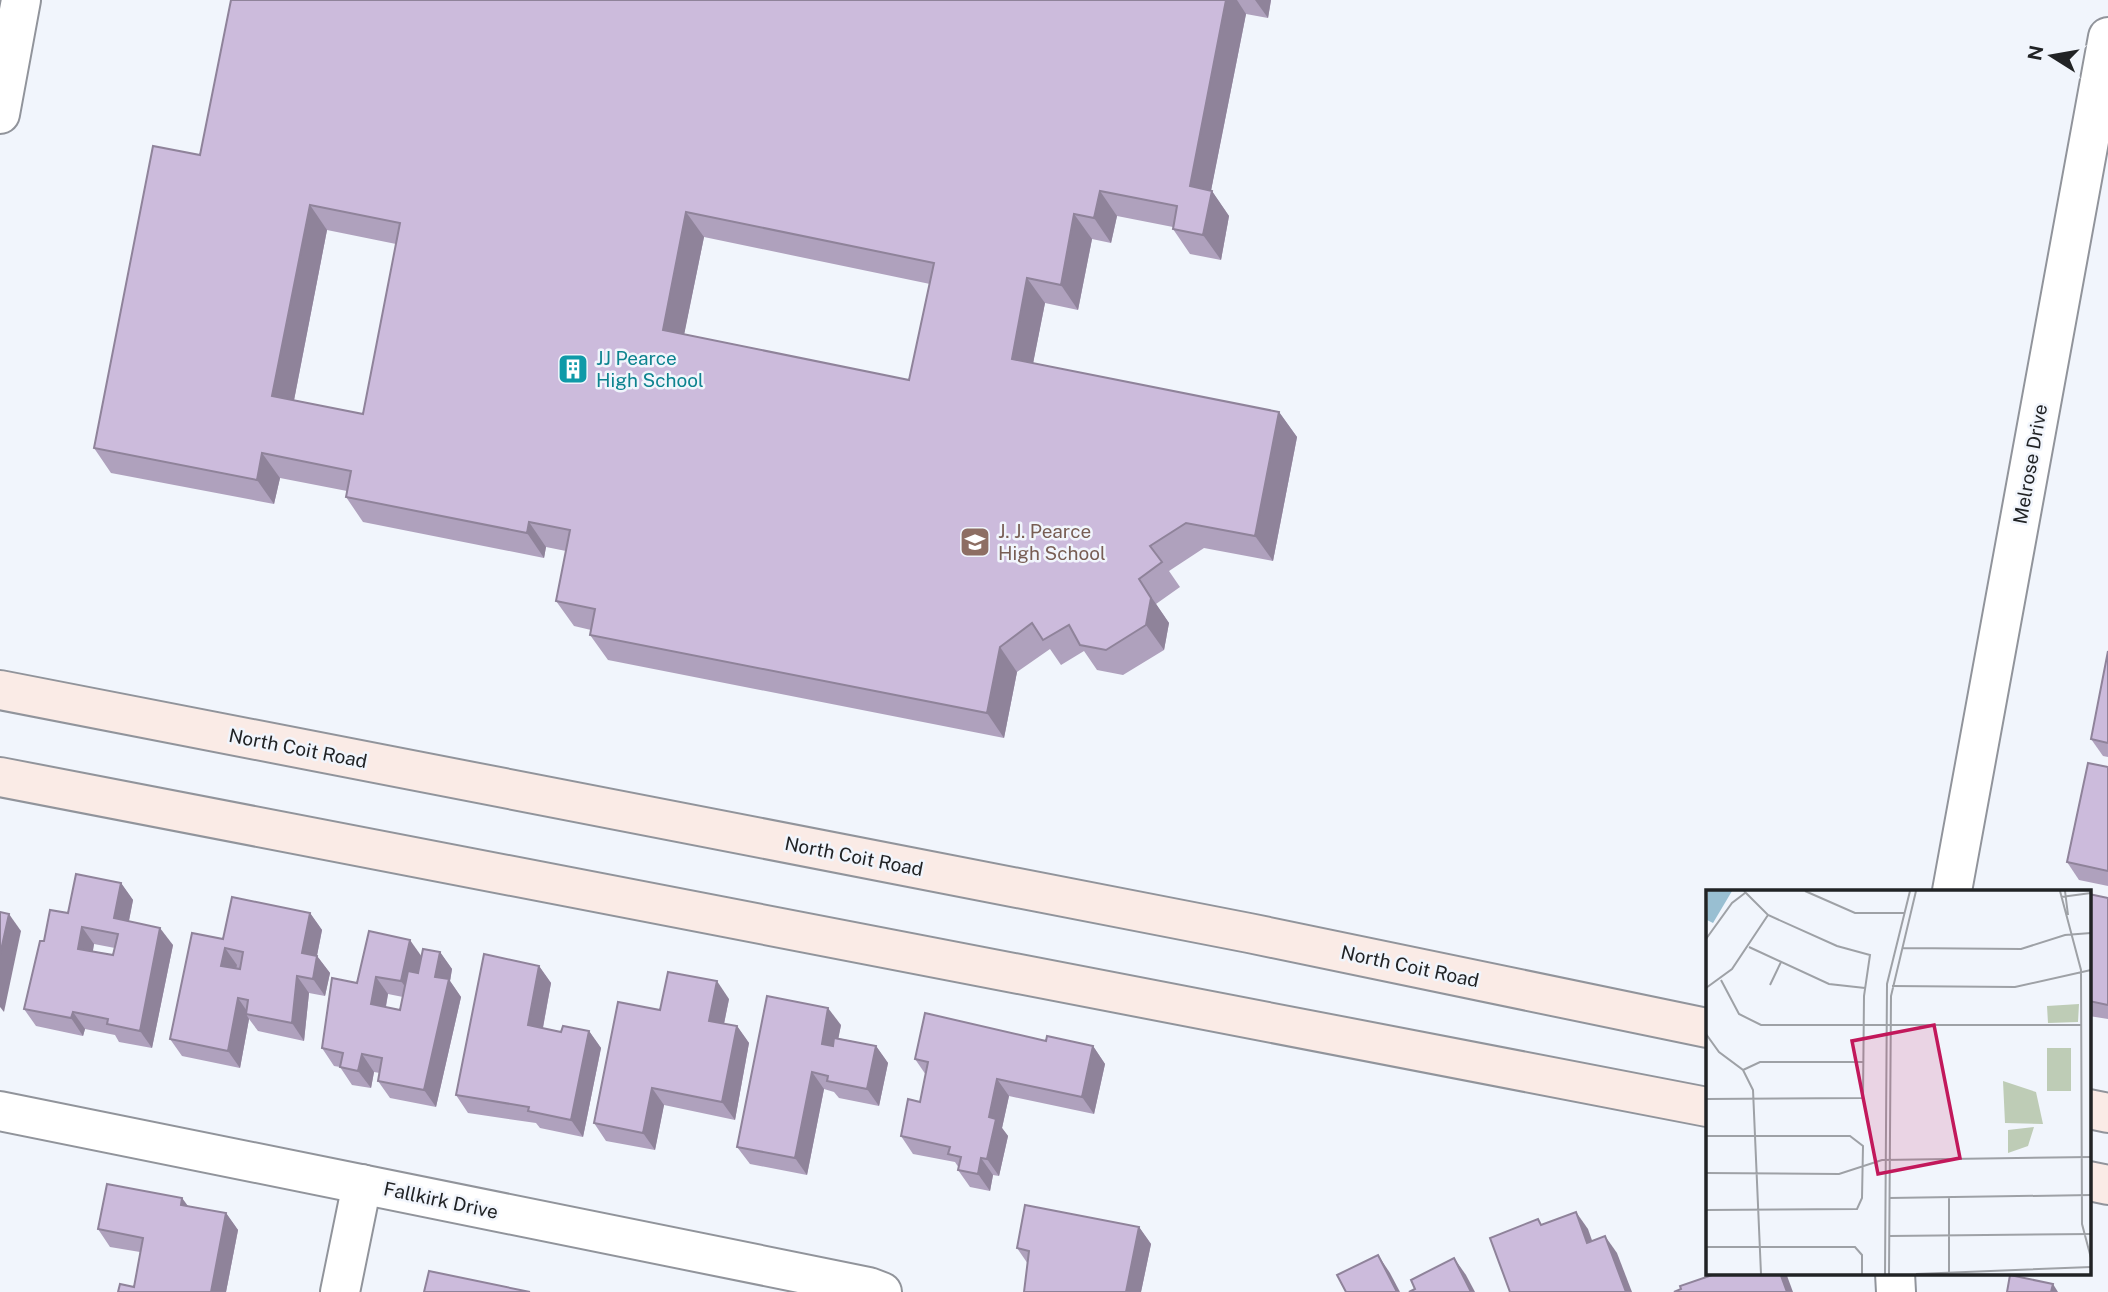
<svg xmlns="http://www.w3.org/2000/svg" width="2108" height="1292" font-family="'Public Sans',sans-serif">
  <rect width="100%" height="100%" fill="#f1f5fc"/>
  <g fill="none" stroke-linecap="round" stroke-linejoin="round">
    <g stroke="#91949b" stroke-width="42">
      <g id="minor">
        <polyline points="0,114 21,0"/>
        <polyline points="0,1111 869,1287 882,1292"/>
        <polyline points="340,1292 362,1184"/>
      </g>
    </g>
    <g stroke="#91949b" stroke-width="42">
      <g id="tertiary">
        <polyline points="1952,891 2108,37"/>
        <polyline points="1895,1273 1896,1292"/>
      </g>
    </g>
    <g stroke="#91949b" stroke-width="42">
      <g id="secondary">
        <polyline points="0,690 1249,933 1707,1028"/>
        <polyline points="0,777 1707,1107"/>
        <polyline points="2089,1109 2108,1113"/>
        <polyline points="2089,1181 2108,1185"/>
      </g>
    </g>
    <use href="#minor" stroke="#fff" stroke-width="38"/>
    <use href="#tertiary" stroke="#fff" stroke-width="38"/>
    <use href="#secondary" stroke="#faebe6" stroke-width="38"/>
  </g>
  <g fill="#afa1bd" fill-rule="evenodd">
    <path d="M231 0H1271L1268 18 1246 14 1211 190 1229 216 1221 260 1190 254 1173 229V227L1117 216 1111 243 1092 239 1078 310 1045 303 1033 363 1279 412 1297 437 1273 561 1204 548 1169 571 1180 587 1156 604 1169 623 1164 650 1123 675 1097 670 1084 651 1061 665 1050 649 1017 672 1004 738 608 660 590 635 591 630 574 626 556 601 566 551 546 547 544 558 363 522 346 497 347 491 280 478 274 504 111 473 94 448 200 155ZM327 230 396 244 363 414 294 400ZM704 237 930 284 909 380 684 334Z"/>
    <polygon points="2108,651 2108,757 2103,756 2091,739"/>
    <polygon points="2108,767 2108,886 2079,880 2067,862"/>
    <path d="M121 883 133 900 129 921 173 945 152 1048 119 1042 115 1035 85 1029 83 1036 36 1026 24 1009 44 941 68 913ZM94 944 115 948 113 955 93 951Z"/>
    <polygon points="2089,894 2108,898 2108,1019 2089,1016"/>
    <polygon points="310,913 322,930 317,956 330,973 325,996 309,993 304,1041 258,1031 249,1019 240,1068 182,1056 170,1039 223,939"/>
    <path d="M440 952 452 969 450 981 461 997 436 1107 390 1098 378 1081 380 1073 374 1072 371 1088 352 1085 340 1067 334 1066 322 1048 357 983 421 956ZM388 994 403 997 400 1010 386 1007Z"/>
    <polygon points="539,966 551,983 543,1028 561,1032 589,1031 601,1048 583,1137 540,1128 536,1123 468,1113 456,1095"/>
    <polygon points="729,999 724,1024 737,1026 749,1043 735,1120 664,1105 655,1150 606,1141 594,1123 660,1010"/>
    <polygon points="841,1025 838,1038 876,1046 888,1063 879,1106 839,1098 834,1092 824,1089 807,1175 750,1164 737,1147"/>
    <polygon points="1046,1041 1093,1046 1105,1064 1094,1114 1009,1096 1002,1128 1008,1136 999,1176 993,1175 990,1191 970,1187 958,1170 959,1168 955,1162 913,1154 901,1136 920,1102 926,1075 915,1059"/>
    <polygon points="182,1198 188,1206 226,1213 238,1230 226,1292 118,1292 134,1287 140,1252 110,1247 98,1229"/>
    <polygon points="1139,1227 1151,1244 1141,1292 1024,1292 1028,1264 1017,1248"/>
  </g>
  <g fill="#8f839a">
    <polygon points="1226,0 1237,0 1246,14 1207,211 1190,186"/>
    <polygon points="1255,0 1271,0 1268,18"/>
    <polygon points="1100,191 1117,216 1111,243 1094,218"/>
    <polygon points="1212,191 1229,216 1221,260 1203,235"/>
    <polygon points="310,205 327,230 290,421 272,396"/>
    <polygon points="686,212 704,237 680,355 663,330"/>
    <polygon points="1074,214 1092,239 1078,310 1061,285"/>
    <polygon points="1027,278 1045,303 1029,384 1012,359"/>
    <polygon points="1279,412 1297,437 1273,561 1255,536"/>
    <polygon points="262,453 280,478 274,504 257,480"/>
    <polygon points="529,522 546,547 544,558 527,533"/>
    <polygon points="1139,579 1169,623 1164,650 1146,625"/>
    <polygon points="1000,647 1017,672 1004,738 987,713"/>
    <polygon points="121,883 133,900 126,935 114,918"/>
    <polygon points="310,913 322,930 314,970 302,953"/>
    <polygon points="9,914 21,931 4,1012 0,1007 0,955"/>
    <polygon points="82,927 94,944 90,966 78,949"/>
    <polygon points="160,928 173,945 152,1048 140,1031"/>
    <polygon points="410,940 422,957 414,999 401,981"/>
    <polygon points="225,948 237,965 233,983 221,966"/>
    <polygon points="440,952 452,969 450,981 461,997 436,1107 424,1090 435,977"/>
    <polygon points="317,956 330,973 325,996 313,979"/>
    <polygon points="539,966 551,983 540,1043 528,1025"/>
    <polygon points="297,976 309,993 304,1041 292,1023"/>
    <polygon points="376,977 388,994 383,1021 371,1004"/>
    <polygon points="717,981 729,999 721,1038 709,1021"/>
    <polygon points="238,998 249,1014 246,1014 249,1019 240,1068 228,1051"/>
    <polygon points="828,1008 841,1025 834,1061 822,1044"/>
    <polygon points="73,1012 85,1029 83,1036 71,1018"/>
    <polygon points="737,1026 749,1043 735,1120 722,1102"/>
    <polygon points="589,1031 601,1048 583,1137 571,1120"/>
    <polygon points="876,1046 888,1063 879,1106 867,1089"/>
    <polygon points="1093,1046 1105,1064 1094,1114 1082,1097"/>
    <polygon points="362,1054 374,1072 371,1088 358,1071"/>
    <polygon points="812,1072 824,1089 807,1175 795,1158"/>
    <polygon points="997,1079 1009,1096 1002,1128 1008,1136 999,1176 987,1159 989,1117"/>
    <polygon points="652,1088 664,1105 655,1150 643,1133"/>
    <polygon points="981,1158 993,1175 990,1191 978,1174"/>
    <polygon points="182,1198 194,1215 181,1205"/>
    <polygon points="1576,1212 1588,1229 1599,1260 1587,1243"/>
    <polygon points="226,1213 238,1230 226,1292 211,1292"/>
    <polygon points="1139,1227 1151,1244 1141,1292 1126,1292"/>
    <polygon points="1605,1236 1617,1253 1632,1292 1626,1292"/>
    <polygon points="1378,1255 1390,1273 1400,1292 1397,1292"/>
    <polygon points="1454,1258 1466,1275 1475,1292 1471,1292"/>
    <polygon points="1780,1273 1786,1273 1793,1292 1787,1292"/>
    <polygon points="2053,1284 2058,1292 2051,1292"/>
  </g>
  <g fill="#ccbbdc" stroke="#8f839a" stroke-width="2" fill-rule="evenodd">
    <path d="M231 0H1226L1190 186 1212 191 1203 235 1173 229 1177 206 1100 191 1094 218 1074 214 1061 285 1027 278 1012 359 1279 412 1255 536 1186 523 1150 546 1162 562 1139 579 1151 598 1146 625 1106 650 1080 645 1069 625 1043 640 1032 623 1000 647 987 713 590 635 595 609 556 601 570 530 529 522 527 533 346 497 351 471 262 453 257 480 94 448 153 146 200 155ZM310 205 400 223 363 414 272 396ZM686 212 934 263 909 380 663 330Z"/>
    <polygon points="2108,651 2108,743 2091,739"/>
    <polygon points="2088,763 2108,767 2108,871 2067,862"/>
    <path d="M76 874 121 883 114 918 160 928 140 1031 107 1024 108 1019 73 1012 71 1018 24 1009 40 941H44L50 910 68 913ZM82 927 118 934 113 955 78 949Z"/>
    <polygon points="2089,894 2108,898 2108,1005 2089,1001"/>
    <path d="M232 897 310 913 302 953 317 956 313 979 297 976 292 1023 246 1014 248 1000 238 998 228 1051 170 1039 192 933 223 939ZM225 948 243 952 240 969 221 966Z"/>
    <polygon points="0,912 9,914 0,955"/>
    <polygon points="369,931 410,940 401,981 376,977 371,1004 400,1010 408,971 418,973 423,949 440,952 435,977 449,979 424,1090 378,1081 382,1058 362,1054 358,1071 340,1067 343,1053 322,1048 332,978 357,983"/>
    <polygon points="484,954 539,966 528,1025 561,1032 563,1026 589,1031 571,1120 528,1111 529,1107 456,1095"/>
    <polygon points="668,972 717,981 709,1021 737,1026 722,1102 652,1088 643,1133 594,1123 618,1002 660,1010"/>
    <polygon points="767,996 828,1008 822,1044 833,1046 834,1038 876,1046 867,1089 827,1081 828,1076 812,1072 795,1158 737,1147"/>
    <polygon points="925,1013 1046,1041 1047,1036 1093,1046 1082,1097 997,1079 989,1117 996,1119 987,1159 981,1158 978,1174 958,1170 961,1157 948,1154 950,1147 901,1136 908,1099 920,1102 928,1062 915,1059"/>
    <polygon points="107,1184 182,1198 181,1205 226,1213 211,1292 118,1292 120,1284 134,1287 143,1238 98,1229"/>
    <polygon points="1025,1205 1139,1227 1126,1292 1024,1292 1029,1251 1017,1248"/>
    <polygon points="1576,1212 1587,1243 1605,1236 1626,1292 1510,1292 1490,1238 1538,1219 1541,1225"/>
    <polygon points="1378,1255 1397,1292 1346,1292 1337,1275"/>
    <polygon points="1454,1258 1471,1292 1409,1292 1415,1289 1411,1280"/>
    <polygon points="429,1271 530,1292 424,1292"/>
    <polygon points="1718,1273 1780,1273 1787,1292 1674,1292 1681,1289 1680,1286"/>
    <polygon points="2010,1275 2053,1284 2051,1292 2007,1292"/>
  </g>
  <defs>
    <g id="building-square" transform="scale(1.575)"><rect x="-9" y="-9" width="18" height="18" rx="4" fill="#0f9aa8" stroke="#f1f5fc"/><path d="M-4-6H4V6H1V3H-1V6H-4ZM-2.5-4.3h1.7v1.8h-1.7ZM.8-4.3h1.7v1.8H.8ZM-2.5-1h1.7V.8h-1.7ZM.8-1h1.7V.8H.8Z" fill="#fff"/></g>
    <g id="school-square" transform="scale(1.575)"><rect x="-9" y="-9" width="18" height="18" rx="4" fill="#8d6e63" stroke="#f1f5fc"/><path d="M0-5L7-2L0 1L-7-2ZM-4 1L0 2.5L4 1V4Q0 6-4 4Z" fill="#fff"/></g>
  </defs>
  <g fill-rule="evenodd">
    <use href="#building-square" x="573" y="369"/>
    <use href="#school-square" x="975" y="542"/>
  </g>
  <g text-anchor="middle" stroke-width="5" stroke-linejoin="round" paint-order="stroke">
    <g font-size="19" fill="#0d838f" stroke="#f1f5fc" text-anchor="start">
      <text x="596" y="365">JJ Pearce<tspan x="596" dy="22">High School</tspan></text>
    </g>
    <g font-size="19" fill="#212325" stroke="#f1f5fc">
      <text transform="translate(2030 464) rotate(-80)" y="7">Melrose Drive</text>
      <text transform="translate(298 748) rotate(11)" y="7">North Coit Road</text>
      <text transform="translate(854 856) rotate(11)" y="7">North Coit Road</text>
      <text transform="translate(1410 966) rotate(12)" y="7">North Coit Road</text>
      <text transform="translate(441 1200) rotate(12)" y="7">Fallkirk Drive</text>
    </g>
    <g font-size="19" fill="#785e54" stroke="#f1f5fc" text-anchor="start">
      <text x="998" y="538">J. J. Pearce<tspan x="998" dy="22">High School</tspan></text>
    </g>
  </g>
  <g transform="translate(1706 890)">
    <rect width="385" height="385" fill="#f1f5fc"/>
    <path d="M373 114 372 132 342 133 341 116ZM341 158H365V201H341ZM297 191 330 202 337 234 299 233ZM328 237 322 256 302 263V240Z" fill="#beccb6"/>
    <path d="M2 1H26L7 33 1 30Z" fill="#99bfd2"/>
    <path fill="none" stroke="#9ea1a6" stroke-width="2" d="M99 1 149 23H199M354 1 375 80 376 334 385 368M359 1 362 25M355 7 385 3M0 49 26 13 39 3M43 57 123 94 159 98M197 58 315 59 359 45 385 43M15 90 33 124 55 135H376M64 95 75 72M186 96 309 97 385 80M0 98 26 79 62 25M0 144 13 162 37 180 47 200 55 384M37 180 54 172H157M0 209 157 208 158 106 164 65 131 56 62 25 38 1M0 246H144L157 256 156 308 151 319 0 320M0 283 133 284 176 270 385 267M183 308 385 305M183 346 385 344M0 357H149L156 365V384M243 383V307M179 384 181 94 204 1M183 384 185 106 210 1M210 384 385 377"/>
    <path fill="#c2185b" fill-opacity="0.15" stroke="#c2185b" stroke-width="3.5" d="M228 135 254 268 172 284 146 151Z"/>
    <rect width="385" height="385" fill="none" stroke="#212325" stroke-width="3.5"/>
  </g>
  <g transform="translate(2052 56) rotate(281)" stroke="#f1f5fc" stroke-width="5" paint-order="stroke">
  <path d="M0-5L12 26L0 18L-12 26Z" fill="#212325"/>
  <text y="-10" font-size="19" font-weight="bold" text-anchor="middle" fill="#212325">N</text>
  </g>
</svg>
